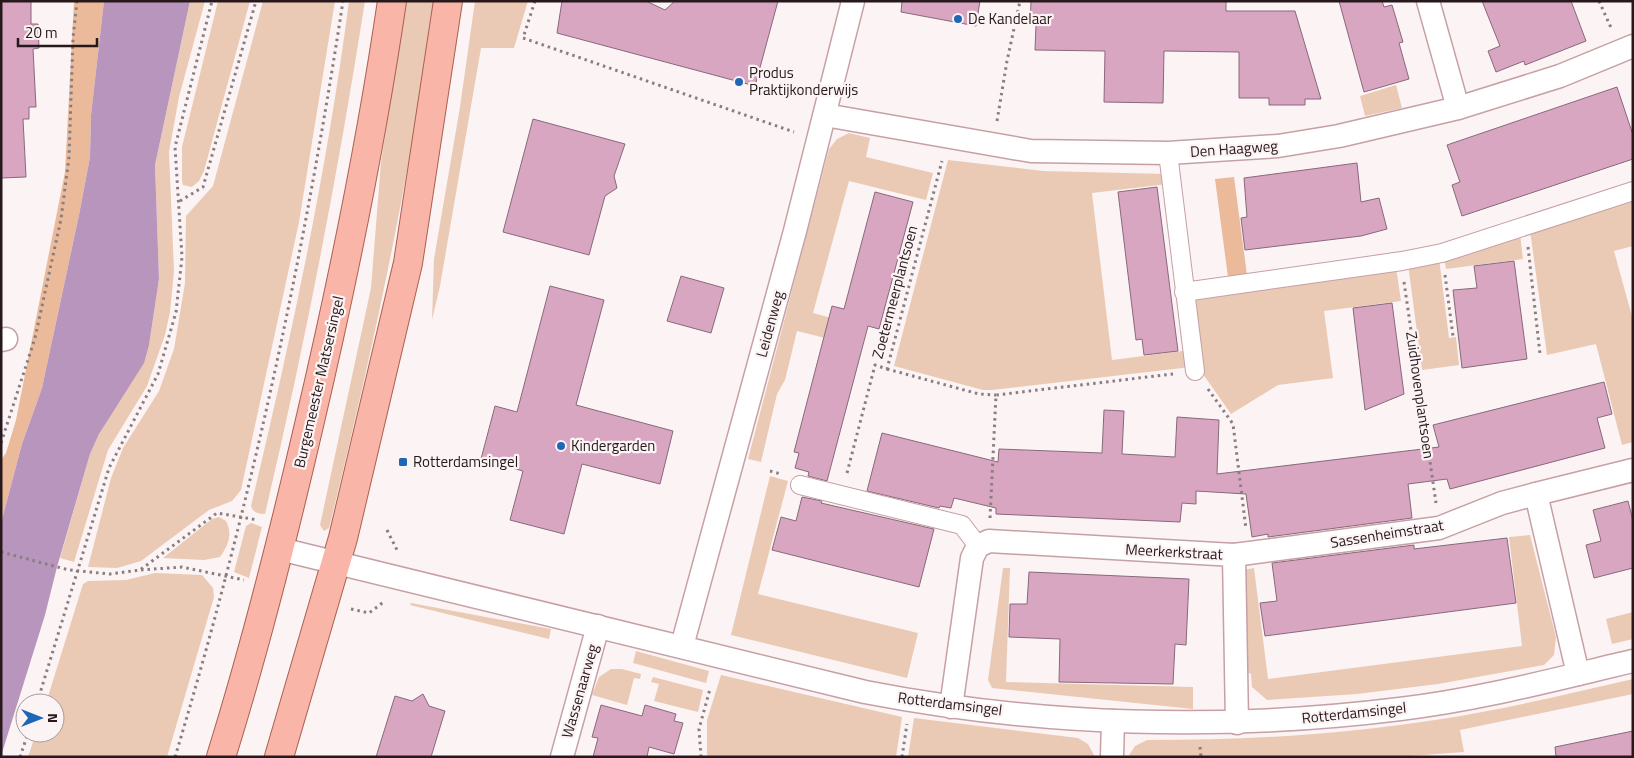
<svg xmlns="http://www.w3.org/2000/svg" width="1634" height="758" font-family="'Titillium Web',sans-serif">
  <rect width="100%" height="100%" fill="#fcf3f4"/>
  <g fill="#eacab4">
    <polygon points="190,1 205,1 179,97 169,152 174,271 170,312 165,335 147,386 108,450 74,562 60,558 90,454 99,434 149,345 159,279 155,165"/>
    <polygon points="218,1 250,1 204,171 199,181 192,187 183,185 182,181 182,147"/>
    <polygon points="263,1 335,1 299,222 241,490 232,501 209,510 141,561 117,568 88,567 111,478 123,448 159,391 174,349 185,283 186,216 213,186"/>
    <path d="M349 1H365C338 174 305 344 265 514 259 514 253 513 251 506 291 339 327 171 349 1Z"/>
    <path d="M406 1H434C410 179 372 354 329 528L324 531 320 525 371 288 381 162Z"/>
    <polygon points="475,1 528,1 514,48 481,48 440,286 432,320 434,259 460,107"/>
    <polygon points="1396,85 1402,108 1365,116 1360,96"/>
    <polygon points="849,133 870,138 866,157 933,173 926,200 849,181 813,313 850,323 845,343 797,331 785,380 777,394 761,462 748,459 829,149 837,139"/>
    <polygon points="948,160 1043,171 1166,174 1168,184 1092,193 1112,360 1190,350 1191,367 992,390 983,390 894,366"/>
    <polygon points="1633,195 1633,246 1614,251 1633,320 1633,442 1622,445 1596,344 1547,355 1530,230"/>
    <polygon points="1520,234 1523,259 1446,269 1444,257"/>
    <polygon points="1439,258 1449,338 1456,337 1459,365 1422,370 1408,264"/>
    <polygon points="1396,267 1401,301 1324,311 1333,378 1278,385 1231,414 1198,367 1189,294"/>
    <polygon points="770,476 788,481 758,594 918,633 907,678 731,635"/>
    <path d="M219 517 226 521C233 534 228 546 220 557L204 560 163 558 212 519Z"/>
    <polygon points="251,523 262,527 249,578 234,572 246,526"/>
    <polygon points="1530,535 1556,637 1554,655 1544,665 1438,684 1357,694 1267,700 1252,687 1251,674 1244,671 1242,570 1254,568 1268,679 1522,646 1509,537"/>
    <polygon points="1003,568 1010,568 1006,682 1193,687 1193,709 992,688 988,680"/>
    <polygon points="155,573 202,575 213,588 214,597 167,757 28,757 36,733 55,733 55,703 46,703 83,584 88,581 126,580"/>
    <polygon points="411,603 551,629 549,639 410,605"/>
    <polygon points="1633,612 1633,639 1612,644 1606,619"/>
    <polygon points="636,651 709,671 706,683 633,663"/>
    <polygon points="611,669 622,669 641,674 640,679 634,678 627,705 592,695 599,677"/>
    <polygon points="721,675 902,717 896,757 707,757 707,720"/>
    <polygon points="653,677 703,690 698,712 654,701 659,684 651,682"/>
    <path d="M1633 679V694L1460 730 1464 752 1396 757H1128L1135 746 1147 740C1244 740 1339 735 1435 720 1502 710 1567 694 1633 679Z"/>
    <polygon points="914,718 1078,738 1088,744 1095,757 908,757"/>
  </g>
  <g fill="#eaba9b">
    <polygon points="74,1 104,1 91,115 90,157 79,215 42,388 22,444 1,523 1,460 6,453 16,420 65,172"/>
    <polygon points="1234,177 1247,275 1228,277 1215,179"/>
  </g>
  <polygon fill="#b895bc" points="104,1 190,1 155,165 159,279 149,345 144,363 99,434 90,454 57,567 45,615 1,756 1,523 22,444 42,388 79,215 90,157 91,115"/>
  <g fill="#d9a6c1" stroke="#886979">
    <polygon points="1,1 31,1 31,24 38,24 39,48 33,49 36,107 29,107 29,119 23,119 26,177 1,178"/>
    <polygon points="562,1 646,1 665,10 675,1 778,1 755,86 557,33"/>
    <polygon points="902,1 980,1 976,26 901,12"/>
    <polygon points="1031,1 1226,1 1226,11 1295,11 1321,99 1305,99 1305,105 1269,105 1269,98 1239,98 1239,52 1164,51 1163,103 1104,102 1105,51 1035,50 1036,25 1030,25"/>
    <polygon points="1339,1 1382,1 1384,7 1392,5 1403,42 1399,43 1409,79 1364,92"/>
    <polygon points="1482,1 1571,1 1586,41 1525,65 1524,61 1496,72 1488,51 1500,46"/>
    <polygon points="1617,87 1633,135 1633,159 1462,216 1452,185 1460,182 1447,145"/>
    <polygon points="533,119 625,144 614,176 617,188 605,196 589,255 503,232"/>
    <polygon points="1357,163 1361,202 1379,198 1387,229 1361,236 1245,250 1241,218 1247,217 1244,178"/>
    <polygon points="1157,187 1178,351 1144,355 1142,339 1136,340 1118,192"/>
    <polygon points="875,192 913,202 879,329 868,326 827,481 808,476 809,472 795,468 799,453 794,452 832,306 844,309"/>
    <polygon points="1514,261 1527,359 1462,368 1453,290 1477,288 1474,266"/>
    <polygon points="681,276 724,288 711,333 667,321"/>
    <polygon points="550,286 604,300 576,405 673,431 660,484 582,464 564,534 510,520 523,471 481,459 495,406 517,412"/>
    <polygon points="1392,303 1404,394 1365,410 1353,308"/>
    <polygon points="1604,382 1612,414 1597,418 1605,448 1450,489 1447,479 1408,484 1412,518 1268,537 1268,534 1252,537 1246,494 1196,491 1196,504 1182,503 1180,522 996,514 996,508 954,498 951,508 940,506 939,508 867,491 882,433 998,462 999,449 1102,453 1104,410 1124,411 1122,454 1175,457 1177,417 1219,420 1217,474 1439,447 1433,425"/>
    <polygon points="802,497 822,501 821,503 934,529 919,587 772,550 781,517 796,521"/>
    <polygon points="1628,501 1633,521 1633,568 1594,578 1586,545 1601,541 1593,510"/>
    <polygon points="1507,538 1516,603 1265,636 1260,603 1277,601 1272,563 1414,545 1414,549"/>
    <polygon points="1029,572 1189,579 1186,645 1175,644 1173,684 1059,682 1060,639 1009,637 1010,604 1027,604"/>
    <polygon points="423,694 429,706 445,711 431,757 376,757 395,696 412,701"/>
    <polygon points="601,705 642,716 645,705 676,714 674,721 683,723 674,754 649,747 647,757 593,757 598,738 592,737"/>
    <polygon points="1633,731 1633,757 1556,757 1555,747"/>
  </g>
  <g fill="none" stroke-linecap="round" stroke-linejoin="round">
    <g stroke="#c6a0a5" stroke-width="20">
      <g id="pedestrian">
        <polyline points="1168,153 1195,371"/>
        <polyline points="1184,292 1402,261 1442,253 1633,191"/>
        <polyline points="800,485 962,525 978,546"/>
      </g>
    </g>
    <g stroke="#c6a0a5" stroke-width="25">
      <g id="minor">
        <polyline points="1428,1 1458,108"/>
        <polyline points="825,115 1031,151 1168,153 1278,146 1339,136 1458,108 1560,76 1633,46"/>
        <polyline points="1,340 6,339"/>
        <path d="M280 549 865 692C1040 726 1223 731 1400 709 1478 700 1556 679 1633 661"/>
        <polyline points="1234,555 1439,528 1502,503 1536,494"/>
        <polyline points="682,646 795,231 853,1"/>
        <polyline points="1578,674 1536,494 1633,470"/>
        <polyline points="951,707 972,558 978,546 989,541 1234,555 1237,723"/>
        <polyline points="562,757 598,626"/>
        <polyline points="1112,757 1113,721"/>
      </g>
    </g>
    <g stroke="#ac5f51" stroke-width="30">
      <g id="primary">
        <path d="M221 757C255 648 283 537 309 425 342 285 371 144 392 1"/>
        <polyline points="279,757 343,538 408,263 448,1"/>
      </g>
    </g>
    <g stroke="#897e7f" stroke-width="3" stroke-dasharray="2.5 4" stroke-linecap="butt">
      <polyline points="535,1 523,38 794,132"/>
      <polyline points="1599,1 1612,30"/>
      <polyline points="997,121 1007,61 1020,1"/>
      <polyline points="180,201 203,187 256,1"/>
      <polyline points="1528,247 1540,354"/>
      <polyline points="1445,275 1453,336"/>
      <polyline points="1404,282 1436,503"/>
      <polyline points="887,369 979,394 996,395"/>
      <polyline points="1208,389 1233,424 1246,529"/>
      <polyline points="1,443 35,338 61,219 69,157 73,38 77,1"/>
      <polyline points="770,471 781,474"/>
      <polyline points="847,473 875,365 887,369 942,161"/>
      <polyline points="990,518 996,395 1173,374"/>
      <polyline points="387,530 398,552"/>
      <polyline points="1,552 69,570 110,574 140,570 217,513 258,520"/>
      <polyline points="141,570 182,567 244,580"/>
      <polyline points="351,609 369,613 385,601"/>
      <polyline points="37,703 109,468 158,374 176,312 182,257 175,147 212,1"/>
      <polyline points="1200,747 1201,757"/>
      <polyline points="20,757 28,733"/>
      <path d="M175 757C250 509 304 257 343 1"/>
      <polyline points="701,757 699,729 710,689"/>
      <polyline points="902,757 907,724"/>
    </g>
    <use href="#pedestrian" stroke="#fff" stroke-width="18"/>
    <use href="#minor" stroke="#fff" stroke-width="22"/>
    <use href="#primary" stroke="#f8b5a8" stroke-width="28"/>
  </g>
  <g fill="#1e67b7" stroke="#fcf3f4" stroke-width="2">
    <circle cx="958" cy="19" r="5"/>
    <circle cx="739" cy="82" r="5"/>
    <circle cx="561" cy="446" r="5"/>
    <rect x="398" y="457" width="10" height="10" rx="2.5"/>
  </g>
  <g text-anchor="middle" stroke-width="4.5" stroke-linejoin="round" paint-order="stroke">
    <g font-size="15" fill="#27191b" stroke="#fcf3f4" text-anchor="start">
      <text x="968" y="24">De Kandelaar</text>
      <text x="749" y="78">Produs<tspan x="749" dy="17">Praktijkonderwijs</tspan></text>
      <text x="571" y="451">Kindergarden</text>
      <text x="413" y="467">Rotterdamsingel</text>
    </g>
    <g font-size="15" fill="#27191b" stroke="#fcf3f4">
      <text transform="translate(1234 149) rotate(-4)" y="5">Den Haagweg</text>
      <text transform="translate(895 292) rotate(-75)" y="5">Zoetermeerplantsoen</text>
      <text transform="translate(770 324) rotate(-75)" y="5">Leidenweg</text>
      <text transform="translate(319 382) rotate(-77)" y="5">Burgemeester Matsersingel</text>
      <text transform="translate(1420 395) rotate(82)" y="5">Zuidhovenplantsoen</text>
      <text transform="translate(1387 534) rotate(-9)" y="5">Sassenheimstraat</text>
      <text transform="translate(1174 552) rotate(3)" y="5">Meerkerkstraat</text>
      <text transform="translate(580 691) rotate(-74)" y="5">Wassenaarweg</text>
      <text transform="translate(950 704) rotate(7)" y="5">Rotterdamsingel</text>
      <text transform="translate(1354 713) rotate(-6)" y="5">Rotterdamsingel</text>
    </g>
  </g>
  <rect width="1634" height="758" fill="none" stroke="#27191b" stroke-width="5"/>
  <g transform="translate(40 718) rotate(90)"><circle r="24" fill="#fcf3f4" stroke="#a79c9d"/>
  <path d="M0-4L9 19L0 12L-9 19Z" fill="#1e67b7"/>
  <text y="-8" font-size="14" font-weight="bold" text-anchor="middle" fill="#27191b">N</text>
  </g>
  <path d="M18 38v8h79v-8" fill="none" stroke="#27191b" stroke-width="2.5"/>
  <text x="25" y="38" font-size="15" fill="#27191b" stroke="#fcf3f4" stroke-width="4" paint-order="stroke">20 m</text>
</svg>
